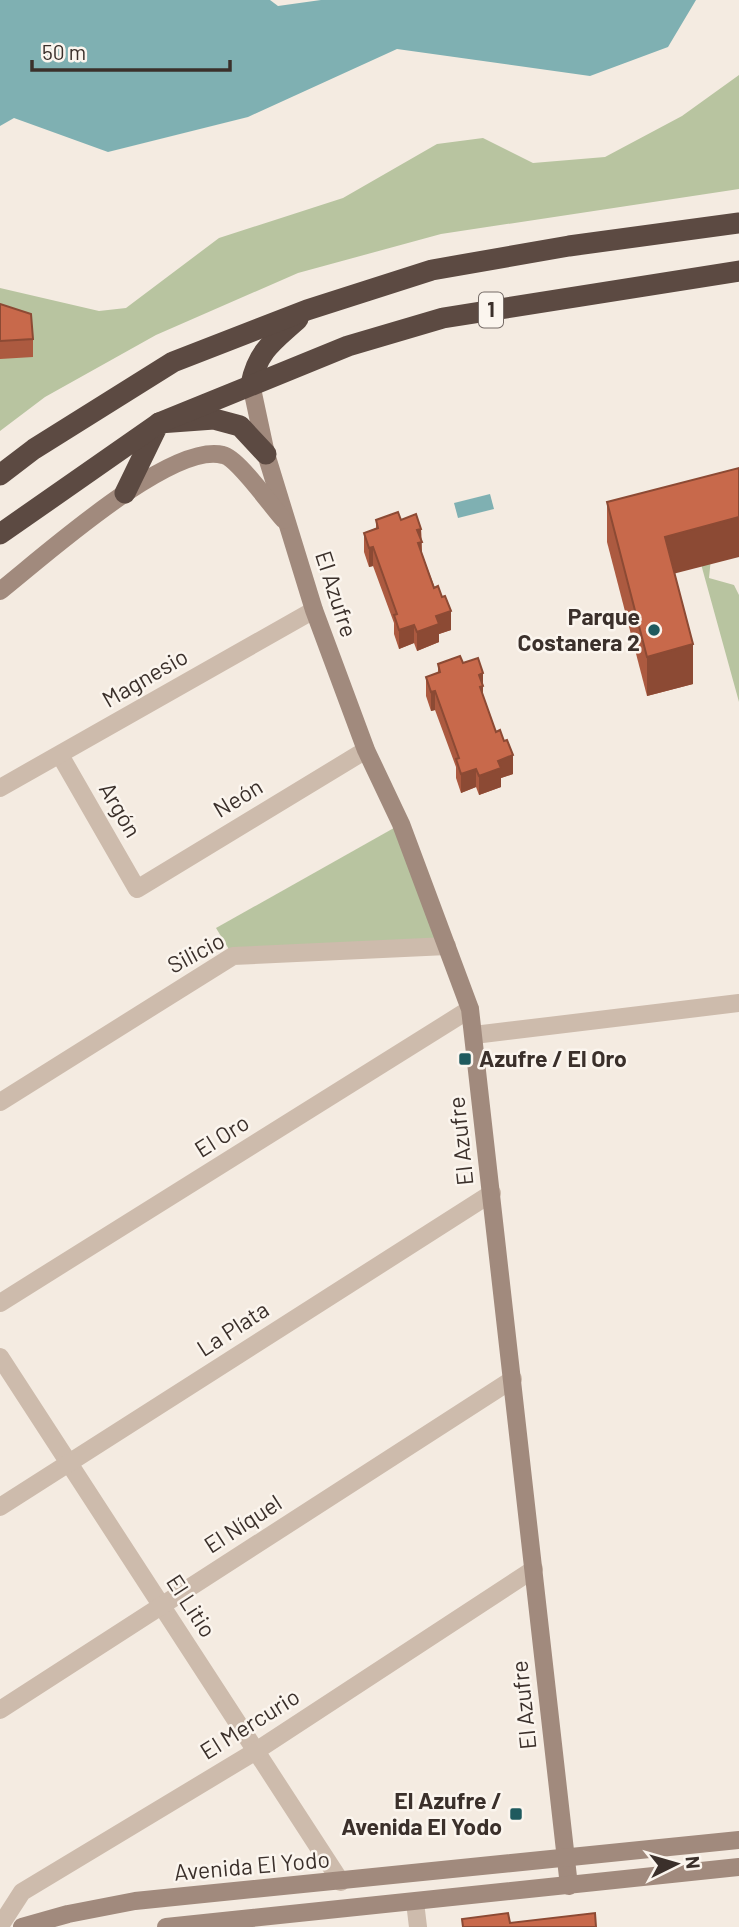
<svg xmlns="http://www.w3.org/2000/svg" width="739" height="1927" font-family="Barlow,sans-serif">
  <rect width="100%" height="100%" fill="#f4ebe1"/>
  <g fill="#b8c4a0">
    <polygon points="739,75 739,189 441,234 298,273 156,335 45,397 0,431 0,288 99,311 126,308 219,238 343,198 437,144 483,138 533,163 605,157 682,116"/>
    <polygon points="693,535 711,558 709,578 734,585 739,595 739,702"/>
    <polygon points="401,824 447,946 233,956 216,928"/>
  </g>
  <g fill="#7fb0b2">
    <polygon points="0,0 270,0 278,6 321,0 696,0 668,47 590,76 397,49 248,117 108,152 14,118 0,126"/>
    <polygon points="490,494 494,509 458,518 454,503"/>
  </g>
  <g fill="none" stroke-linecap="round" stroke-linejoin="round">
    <g stroke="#cdbbac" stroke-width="18">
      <polyline points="60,755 137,889 366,750"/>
      <polyline points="0,788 314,610"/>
      <polyline points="474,1035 739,1003"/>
      <polyline points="0,1102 233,956 447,946"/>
      <polyline points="0,1303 470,1009"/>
      <polyline points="0,1357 341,1882"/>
      <polyline points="0,1507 492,1193"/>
      <polyline points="0,1710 513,1379"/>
      <polyline points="415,1902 418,1927"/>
      <polyline points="0,1926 22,1892 256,1751 534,1569"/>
    </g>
    <g stroke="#a18a7d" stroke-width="18">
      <polyline points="251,384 266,454 314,610 366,750 401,824 470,1009 569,1886"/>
      <path d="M0 591C42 558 171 441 223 455 238 458 271 506 284 520"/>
      <polyline points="22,1927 68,1914 135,1901 739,1840"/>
      <polyline points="166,1927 739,1867"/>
    </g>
    <g stroke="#5c4a42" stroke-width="21">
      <path d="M251 384C258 350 274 341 298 319"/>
      <polyline points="0,475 34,449 173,362 307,310 432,270 569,246 739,223"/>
      <polyline points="125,493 159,423 214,419 240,426 266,454"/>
      <polyline points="0,534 159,423 348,346 443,318 739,271"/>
    </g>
  </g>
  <g fill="#ac5a40">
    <polygon points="0,304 33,339 33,357 0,359"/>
    <polygon points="607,502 674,574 693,684 647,696 607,542"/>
    <polygon points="376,520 401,520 421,529 422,554 451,630 439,634 439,642 417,651 414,643 399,649 394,634 394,623 373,566 369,567 364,552 364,533 376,528"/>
    <polygon points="463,663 483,673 483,698 513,774 501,778 501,787 479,795 476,787 461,793 456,778 456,767 435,710 431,711 426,696 426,677 438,673 438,664"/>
  </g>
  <g fill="#8c4a34">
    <polygon points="739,517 739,557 665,576 665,537"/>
    <polygon points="421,529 422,560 418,562 417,530"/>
    <polygon points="373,547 373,566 369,567 369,548"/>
    <polygon points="451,611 451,630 439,634 439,642 417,651 417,632 436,616"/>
    <polygon points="414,625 414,643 399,649 399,630"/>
    <polygon points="693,644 693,684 647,696 647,657"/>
    <polygon points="483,673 483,705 480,706 479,675"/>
    <polygon points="435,691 435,710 431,711 431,692"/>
    <polygon points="513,755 513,774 501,778 501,787 479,795 479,776 498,761"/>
    <polygon points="476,769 476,787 461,793 461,774"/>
  </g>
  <g fill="#c8694b" stroke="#8c4a34" stroke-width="2">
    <polygon points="0,304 31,314 33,339 0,341"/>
    <polygon points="739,468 739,517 665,537 693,644 647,657 607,502"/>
    <polygon points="398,512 401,520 416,514 421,529 417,530 422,542 418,543 434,588 438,586 442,597 445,596 451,611 436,616 439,624 417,632 414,625 399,630 394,615 397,614 373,547 369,548 364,533 378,528 376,520"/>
    <polygon points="460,656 463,663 478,658 483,673 479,675 483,686 480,687 496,732 500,730 504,741 507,740 513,755 498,761 501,768 479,776 476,769 461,774 456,759 459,758 435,691 431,692 426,677 440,672 438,664"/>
    <polygon points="508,1913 510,1923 595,1913 596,1927 463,1927 462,1919"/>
  </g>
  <g fill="#1f5a5e" stroke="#fbf5ee" stroke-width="2.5">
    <circle cx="654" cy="630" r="7"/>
    <rect x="458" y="1052" width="14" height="14" rx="3.5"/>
    <rect x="509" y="1807" width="14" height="14" rx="3.5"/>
  </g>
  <g text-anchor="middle" stroke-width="5" stroke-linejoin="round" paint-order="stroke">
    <rect fill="#fbf5ee" stroke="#756b66" stroke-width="2" x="479" y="292.5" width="24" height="35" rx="5"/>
    <g font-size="21" font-weight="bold" fill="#3b302b">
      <text x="491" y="317">1</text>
    </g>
    <g font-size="23" fill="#3b302b" stroke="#fbf5ee">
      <text transform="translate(336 594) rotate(72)" y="8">El Azufre</text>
      <text transform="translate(145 678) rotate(-30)" y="8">Magnesio</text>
      <text transform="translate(238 798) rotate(-31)" y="8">Neón</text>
      <text transform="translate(120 810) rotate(60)" y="8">Argón</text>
      <text transform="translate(196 953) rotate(-28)" y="8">Silicio</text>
      <text transform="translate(222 1136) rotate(-32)" y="8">El Oro</text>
      <text transform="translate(461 1141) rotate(-96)" y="8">El Azufre</text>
      <text transform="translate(233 1329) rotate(-33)" y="8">La Plata</text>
      <text transform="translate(243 1524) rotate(-33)" y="8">El Níquel</text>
      <text transform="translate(191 1606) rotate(57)" y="8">El Litio</text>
      <text transform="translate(524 1705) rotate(-96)" y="8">El Azufre</text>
      <text transform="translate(250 1724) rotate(-32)" y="8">El Mercurio</text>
      <text transform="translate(252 1866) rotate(-5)" y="8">Avenida El Yodo</text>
    </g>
    <g font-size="23" font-weight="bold" fill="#3b302b" stroke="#fbf5ee" text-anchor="end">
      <text x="640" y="625">Parque<tspan x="640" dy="26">Costanera 2</tspan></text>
      <text x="479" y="1067" text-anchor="start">Azufre / El Oro</text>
      <text x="502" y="1809">El Azufre /<tspan x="502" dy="26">Avenida El Yodo</tspan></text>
    </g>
  </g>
  <g transform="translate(676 1864) rotate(85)" stroke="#fbf5ee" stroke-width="5" paint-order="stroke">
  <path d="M0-5L12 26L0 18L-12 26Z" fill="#3b302b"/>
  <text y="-10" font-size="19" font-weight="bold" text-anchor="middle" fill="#3b302b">N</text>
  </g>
  <path d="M32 60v10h198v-10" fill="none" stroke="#3b302b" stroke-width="3.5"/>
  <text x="42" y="60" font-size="21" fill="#3b302b" stroke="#fbf5ee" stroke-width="5" paint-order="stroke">50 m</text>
</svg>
